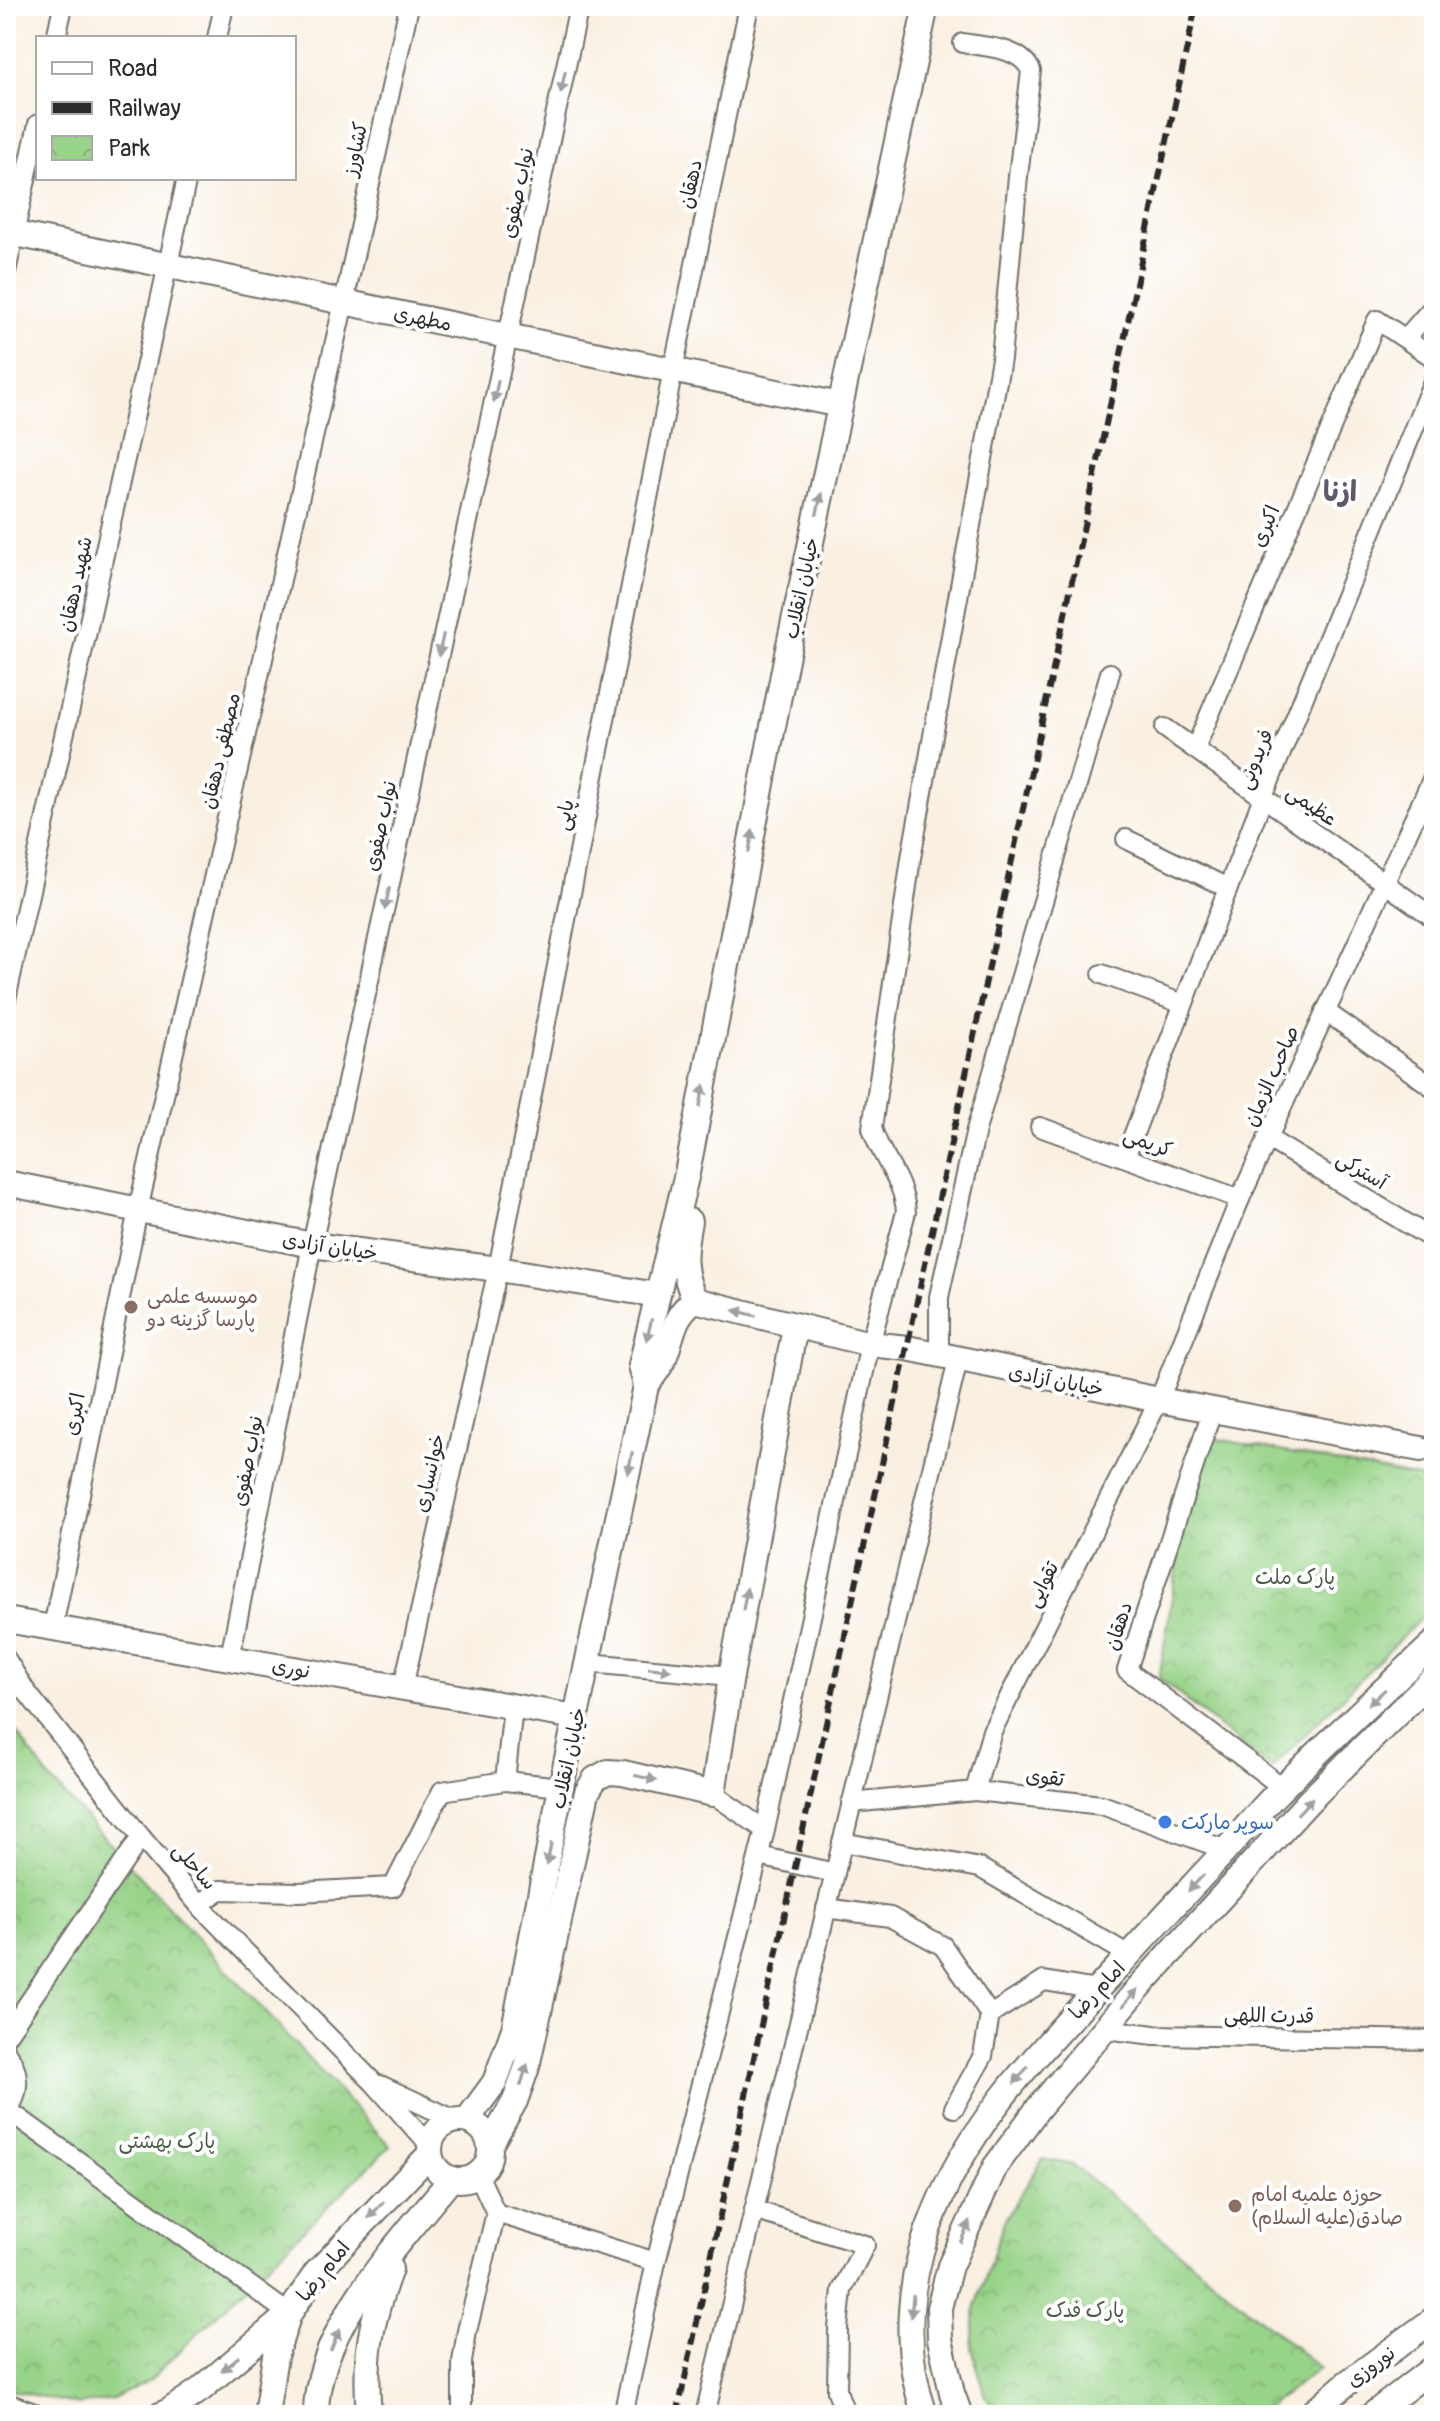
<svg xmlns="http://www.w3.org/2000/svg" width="1440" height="2421" font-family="Pangolin,'Playpen Sans Arabic',sans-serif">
  <defs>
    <pattern id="park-crowns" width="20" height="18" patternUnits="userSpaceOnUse" patternTransform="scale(2)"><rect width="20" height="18" fill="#97d388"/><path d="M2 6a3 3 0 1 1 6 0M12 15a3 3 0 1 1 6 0" fill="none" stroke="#82b576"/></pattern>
  </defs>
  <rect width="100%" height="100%" fill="#fff"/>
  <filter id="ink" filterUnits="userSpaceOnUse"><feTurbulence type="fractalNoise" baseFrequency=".0125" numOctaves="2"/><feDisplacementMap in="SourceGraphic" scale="16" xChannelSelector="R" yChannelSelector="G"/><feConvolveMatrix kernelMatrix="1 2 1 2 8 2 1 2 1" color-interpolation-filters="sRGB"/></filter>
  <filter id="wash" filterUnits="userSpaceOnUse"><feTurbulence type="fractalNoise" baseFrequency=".006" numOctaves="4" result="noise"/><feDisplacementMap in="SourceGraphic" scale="32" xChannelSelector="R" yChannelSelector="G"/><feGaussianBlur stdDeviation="1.8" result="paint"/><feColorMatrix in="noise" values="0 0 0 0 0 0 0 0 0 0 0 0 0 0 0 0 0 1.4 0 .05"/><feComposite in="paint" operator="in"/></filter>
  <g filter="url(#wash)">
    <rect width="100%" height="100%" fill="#f9f0e2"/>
    <g fill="url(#park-crowns)" stroke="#617f5a" stroke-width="2">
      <polygon points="1198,1435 1434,1481 1434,1605 1271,1769 1159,1678"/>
      <polygon points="6,1718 50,1779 390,2146 150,2380 113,2399 79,2405 6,2389"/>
      <polygon points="1043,2159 1073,2165 1320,2368 1257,2415 997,2415 986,2397 972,2349 975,2310 1004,2221"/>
    </g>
  </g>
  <g filter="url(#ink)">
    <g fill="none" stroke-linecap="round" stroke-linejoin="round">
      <g stroke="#73706b" stroke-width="22">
        <g id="street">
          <polyline points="56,38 63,6"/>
          <polyline points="217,38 224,6"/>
          <polyline points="6,272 38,124"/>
          <polyline points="1406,338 1434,306"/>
          <polyline points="1165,728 1434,918"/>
          <polyline points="1195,749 1377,320 1434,358"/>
          <polyline points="1126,839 1228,888"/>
          <polyline points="1102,974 1183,1004"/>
          <polyline points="6,999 187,178"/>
          <polyline points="1325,1011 1434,1088"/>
          <polyline points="1040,1127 1240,1199"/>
          <polyline points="1267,1138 1434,1240"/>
          <polyline points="1125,1157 1263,797 1434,379"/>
          <polyline points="939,1356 939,1297 976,1130 1110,673"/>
          <polyline points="1212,1411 1127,1670 1282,1787"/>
          <polyline points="53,1627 138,1210 344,302 409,6"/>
          <polyline points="230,1657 312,1245 579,6"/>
          <polyline points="6,1659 25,1690 141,1837 199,1905 374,2083 430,2146"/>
          <polyline points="589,1663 731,1676"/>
          <polyline points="403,1687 498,1269 673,370 749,6"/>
          <polyline points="505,1781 513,1707"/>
          <polyline points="975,1791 992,1731 1159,1400 1240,1199 1434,775"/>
          <polyline points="851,1803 975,1791 1102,1805 1226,1850"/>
          <path d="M765 1830 870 1344 906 1212C904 1179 881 1159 872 1128L911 858 1001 359 1018 176 1031 71C1021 47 985 47 963 43"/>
          <polyline points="842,1842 980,1868 1129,1955"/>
          <polyline points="759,1856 835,1873"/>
          <polyline points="199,1905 220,1890 299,1892 393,1887 442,1791 505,1781 561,1787"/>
          <polyline points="826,1908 890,1917 943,1946 990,2015 1044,1981 1097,1990"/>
          <polyline points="1104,2029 1155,2035 1434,2040"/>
          <polyline points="6,2036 141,1837"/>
          <path d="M6 2052C21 2071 21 2093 6 2113"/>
          <polyline points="380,2085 455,2120"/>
          <polyline points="954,2108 983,2056 990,2015"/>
          <polyline points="8,2110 289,2314"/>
          <polyline points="754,2210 865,2245 842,2290 838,2328 837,2391 846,2415"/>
          <polyline points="496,2213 656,2262"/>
          <polyline points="462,2415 462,2362 467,2331 496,2213 478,2174"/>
          <polyline points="623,2415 656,2262 765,1830 713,1794"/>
          <polyline points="705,2415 958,1360"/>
        </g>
      </g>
      <g stroke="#73706b" stroke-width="28">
        <g id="secondary">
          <polyline points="6,232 840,405"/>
          <polyline points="6,1183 312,1245 498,1269 657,1295"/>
          <path d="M689 1221C683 1253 681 1271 695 1300"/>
          <polyline points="695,1300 870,1344 907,1348 1159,1400 1421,1449"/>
          <polyline points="646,1386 641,1365 687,1173 787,654 926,6"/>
          <polyline points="6,1620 575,1717"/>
          <path d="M467 2120 495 2082 514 2029 561 1787 646 1386C652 1377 660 1368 664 1358 674 1334 672 1316 695 1300"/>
          <circle cx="460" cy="2150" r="30"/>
          <polyline points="490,2145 515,2101 527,2067 587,1792 595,1779 608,1772 623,1773 713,1794 731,1676 795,1327"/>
          <polyline points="6,2406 31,2415"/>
          <polyline points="160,2415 169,2411 200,2390 288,2315"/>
          <polyline points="266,2415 275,2356 289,2314 316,2273 430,2154"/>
          <path d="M316 2415C315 2329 400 2242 451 2179"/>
          <path d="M369 2415C364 2358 370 2323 390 2269"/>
          <path d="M925 2415C901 2346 908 2275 936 2209 974 2115 1050 2041 1117 1968 1152 1929 1188 1891 1224 1852 1244 1830 1263 1806 1285 1785 1333 1737 1384 1690 1434 1643"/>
          <polyline points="960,2415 952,2393 940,2339 939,2308 950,2266 995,2167 1039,2107 1142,1984 1308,1802 1434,1677"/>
          <polyline points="1310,2415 1347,2383 1434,2319"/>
          <polyline points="1372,2415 1434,2367"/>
        </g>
      </g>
      <use href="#street" stroke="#fff" stroke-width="18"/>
      <use href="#secondary" stroke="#fff" stroke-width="24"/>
      <polyline stroke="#2b2b2b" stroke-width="6" stroke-dasharray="12 6" stroke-linecap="butt" points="677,2415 1196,6"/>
    </g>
    <defs><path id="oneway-solid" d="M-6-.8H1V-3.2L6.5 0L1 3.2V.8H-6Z" transform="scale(2)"/></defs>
    <g fill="#a0a0a0">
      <use href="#oneway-solid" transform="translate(563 82) rotate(102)"/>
      <use href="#oneway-solid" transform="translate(496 391) rotate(102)"/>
      <use href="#oneway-solid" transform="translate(819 504) rotate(-78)"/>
      <use href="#oneway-solid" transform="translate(441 645) rotate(102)"/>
      <use href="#oneway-solid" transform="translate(751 841) rotate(-79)"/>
      <use href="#oneway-solid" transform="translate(387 899) rotate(102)"/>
      <use href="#oneway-solid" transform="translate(702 1096) rotate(-79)"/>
      <use href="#oneway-solid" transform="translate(745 1313) rotate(-165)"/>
      <use href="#oneway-solid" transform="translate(649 1330) rotate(103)"/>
      <use href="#oneway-solid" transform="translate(630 1463) rotate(102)"/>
      <use href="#oneway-solid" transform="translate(745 1599) rotate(-80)"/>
      <use href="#oneway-solid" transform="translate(660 1669) rotate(5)"/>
      <use href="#oneway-solid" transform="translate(1377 1697) rotate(137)"/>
      <use href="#oneway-solid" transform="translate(646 1778) rotate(13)"/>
      <use href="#oneway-solid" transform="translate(1305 1806) rotate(-47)"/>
      <use href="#oneway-solid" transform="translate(549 1854) rotate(101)"/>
      <use href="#oneway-solid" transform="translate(1196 1883) rotate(133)"/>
      <use href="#oneway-solid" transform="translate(1130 1998) rotate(-49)"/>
      <use href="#oneway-solid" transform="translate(524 2075) rotate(-72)"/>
      <use href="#oneway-solid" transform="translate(1021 2075) rotate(129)"/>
      <use href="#oneway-solid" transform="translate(376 2210) rotate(134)"/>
      <use href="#oneway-solid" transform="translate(965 2232) rotate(-66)"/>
      <use href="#oneway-solid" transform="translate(912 2306) rotate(96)"/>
      <use href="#oneway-solid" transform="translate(335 2340) rotate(-68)"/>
      <use href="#oneway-solid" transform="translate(230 2364) rotate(140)"/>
    </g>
  </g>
  <g fill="#8d6e63" stroke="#fff" stroke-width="3">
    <circle cx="131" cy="1307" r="8"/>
    <circle cx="1235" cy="2206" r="8"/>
  </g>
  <circle fill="#3f7fe0" stroke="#fff" stroke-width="3" cx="1165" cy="1822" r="8"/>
  <g text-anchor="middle" stroke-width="8" stroke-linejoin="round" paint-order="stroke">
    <g font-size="20" fill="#2b2b2b" stroke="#fff">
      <text transform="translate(355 149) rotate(-78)" y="7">کشاورز</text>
      <text transform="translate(690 184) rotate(-78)" y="7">دهقان</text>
      <text transform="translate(517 193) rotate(-78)" y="7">نواب صفوی</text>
      <text transform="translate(423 318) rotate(12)" y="7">مطهری</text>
      <text transform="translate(1265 526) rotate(-67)" y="7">اکبری</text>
      <text transform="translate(75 584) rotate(-78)" y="7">شهید دهقان</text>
      <text transform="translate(801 588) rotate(-78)" y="7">خیابان انقلاب</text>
      <text transform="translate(220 751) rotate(-77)" y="7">مصطفی دهقان</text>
      <text transform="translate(1255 759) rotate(-68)" y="7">فریدونی</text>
      <text transform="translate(1312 805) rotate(35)" y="7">عظیمی</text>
      <text transform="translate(564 815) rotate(-79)" y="7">پاپی</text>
      <text transform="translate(380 826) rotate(-78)" y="7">نواب صفوی</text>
      <text transform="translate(1271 1076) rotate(-66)" y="7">صاحب الزمان</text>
      <text transform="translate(1148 1142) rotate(20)" y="7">کریمی</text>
      <text transform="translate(1362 1170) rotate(31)" y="7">آسترکی</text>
      <text transform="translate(330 1246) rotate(9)" y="7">خیابان آزادی</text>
      <text transform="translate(1056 1380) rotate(11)" y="7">خیابان آزادی</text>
      <text transform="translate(74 1414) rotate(-79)" y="7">اکبری</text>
      <text transform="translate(247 1461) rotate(-79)" y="7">نواب صفوی</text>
      <text transform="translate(429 1473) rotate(-77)" y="7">خوانساری</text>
      <text transform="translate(1042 1584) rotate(-63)" y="7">تقوایی</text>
      <text transform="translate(1118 1626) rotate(-72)" y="7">دهقان</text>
      <text transform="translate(291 1668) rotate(10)" y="7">نوری</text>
      <text transform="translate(568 1758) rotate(-78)" y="7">خیابان انقلاب</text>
      <text transform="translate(1045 1777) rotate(6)" y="7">تقوی</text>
      <text transform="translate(195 1866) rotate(49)" y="7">ساحلی</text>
      <text transform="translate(1097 1990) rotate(-47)" y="7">امام رضا</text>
      <text transform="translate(1269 2015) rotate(1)" y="7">قدرت اللهی</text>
      <text transform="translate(323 2271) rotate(-51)" y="7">امام رضا</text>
      <text transform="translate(1371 2366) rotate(-37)" y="7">نوروزی</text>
    </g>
    <g font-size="20" fill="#785e54" stroke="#fff" text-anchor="start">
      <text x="147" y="1303">موسسه علمی<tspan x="147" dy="23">پارسا گزینه دو</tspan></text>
      <text x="1251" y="2201">حوزه علمیه امام<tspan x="1251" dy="23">صادق(علیه السلام)</tspan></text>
    </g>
    <g font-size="20" fill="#4b5d47" stroke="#fff">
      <text x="1295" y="1584">پارک ملت</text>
      <text x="167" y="2148">پارک بهشتی</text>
      <text x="1085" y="2317">پارک فدک</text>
    </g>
    <g font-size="20" fill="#366cbe" stroke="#fff" text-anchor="start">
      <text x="1181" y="1829">سوپر مارکت</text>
    </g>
    <g font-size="28" font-weight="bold" fill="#60586b" stroke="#fff">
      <text x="1340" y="501">ازنا</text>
    </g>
  </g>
  <rect width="1440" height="2421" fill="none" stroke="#fff" stroke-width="32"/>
  <rect x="36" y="36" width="260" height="144" fill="#ffffff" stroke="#aaaaaa" stroke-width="2"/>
  <rect x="52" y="62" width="40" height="12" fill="#ffffff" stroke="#aaaaaa" stroke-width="2"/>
  <text x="108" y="76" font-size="24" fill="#2b2b2b">Road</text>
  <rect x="52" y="102" width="40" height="12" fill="#2b2b2b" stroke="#aaaaaa" stroke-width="2"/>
  <text x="108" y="116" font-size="24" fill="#2b2b2b">Railway</text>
  <rect x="52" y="136" width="40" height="24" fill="url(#park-crowns)" stroke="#aaaaaa" stroke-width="2"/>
  <text x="108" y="156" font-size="24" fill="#2b2b2b">Park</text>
</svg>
